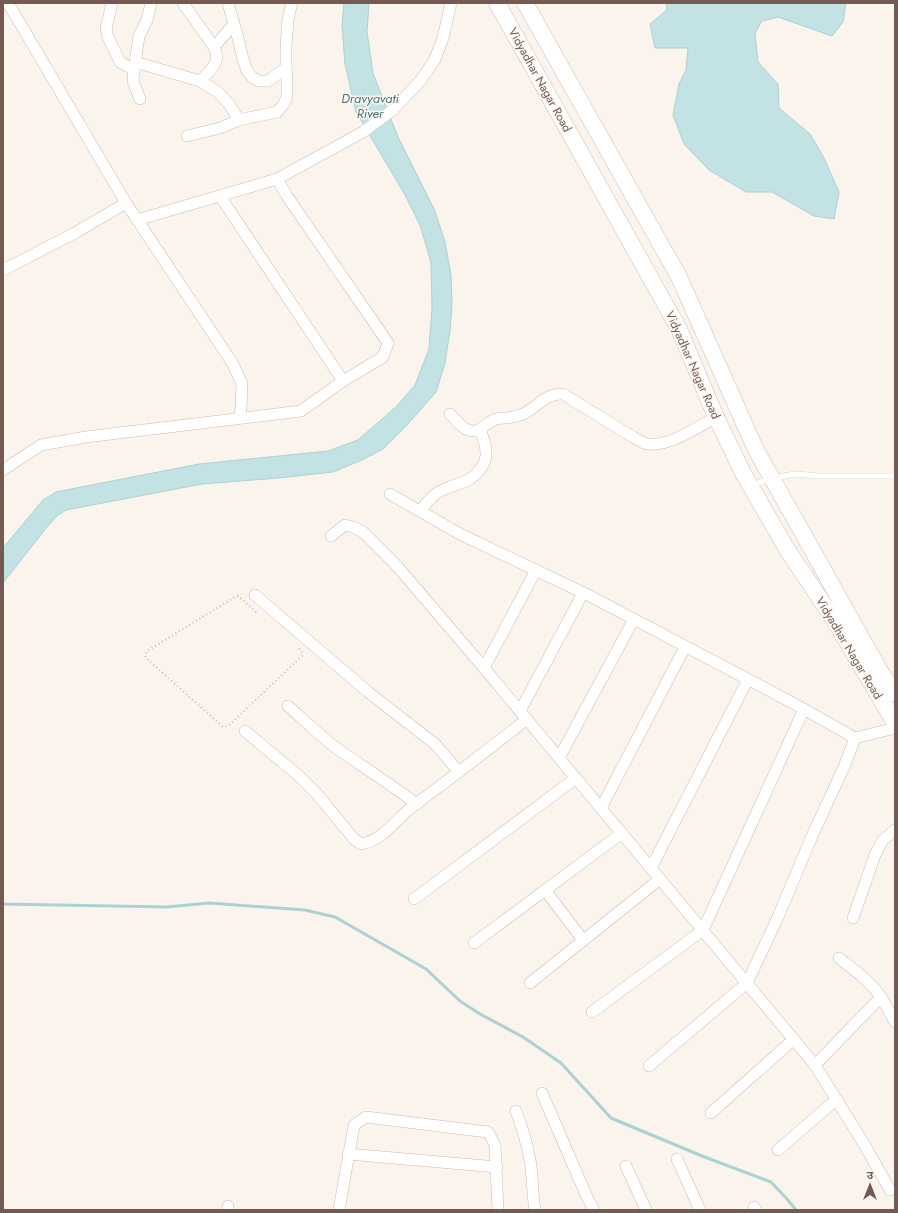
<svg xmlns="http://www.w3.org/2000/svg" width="898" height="1213" font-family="Jost,'Noto Sans Devanagari',sans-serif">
  <rect width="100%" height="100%" fill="#fbf4ed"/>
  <g fill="#c3e2e3" stroke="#aad2d3">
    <polygon points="344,3 369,3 367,32 373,73 398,137 435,211 445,242 451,275 452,303 450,331 445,363 436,392 408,424 383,449 362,460 333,472 279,478 202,484 66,510 57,516 47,527 3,583 3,548 43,500 56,492 199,464 328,451 358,440 397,406 415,385 429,349 432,308 431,262 420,225 404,193 356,112 345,64 342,25"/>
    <polygon points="666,3 846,3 843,22 832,36 778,17 762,21 755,33 758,62 778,84 779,108 810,134 824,158 839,192 834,219 814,216 772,192 746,192 709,170 684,144 673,115 679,84 686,70 688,48 655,48 650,24 667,10"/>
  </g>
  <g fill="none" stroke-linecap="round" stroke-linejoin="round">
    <polyline stroke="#aad2d3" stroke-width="3" points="3,904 167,907 209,903 305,910 335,917 426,969 460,1001 480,1014 523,1037 561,1063 611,1118 702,1156 771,1182 787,1199 796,1210"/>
    <g stroke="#ccbbb3" stroke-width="6">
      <polyline id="service" points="751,486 771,478 796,474 818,476 892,476 895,475"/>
    </g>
    <g stroke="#ccbbb3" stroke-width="12">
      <g id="minor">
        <polyline points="8,3 126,203 233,364 242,384 241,407 240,418"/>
        <polyline points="112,3 106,29 108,37 120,62 134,70"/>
        <path d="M183 3 214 47C222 63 210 70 200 81"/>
        <polyline points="228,3 238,38 243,59 247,71 252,77 259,81 268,81 286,68"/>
        <polyline points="214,47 234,24"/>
        <polyline points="135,62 200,81 218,92 229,104 239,120"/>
        <polyline points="140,99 133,81 134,70 139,36 147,20 151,3"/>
        <polyline points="187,136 220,128 239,120 277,112 283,105 287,97 287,82 286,68 286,47 288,19 292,3"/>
        <polyline points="220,196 343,381"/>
        <polyline points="137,220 277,179 363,132 394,109 421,80 435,59 443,38 451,3"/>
        <polyline points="3,270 75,233 126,203"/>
        <path d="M450 414C459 423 467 436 480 429 486 426 489 421 496 419 499 418 502 418 505 418 511 418 517 416 523 414 538 407 545 393 563 394L633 437C636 439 640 441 644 443 665 450 698 427 716 417"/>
        <polyline points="3,470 41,445 86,437 301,411 343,381 383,357 388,343 287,196 277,179"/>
        <polyline points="390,494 460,534 590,596 791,702 855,738 844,767 812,836 778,917 747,983 649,1066"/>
        <path d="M420 511C425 505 430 498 437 493 446 487 458 485 468 480 476 476 485 465 486 456 487 447 483 437 480 429"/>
        <polyline points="331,536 345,525 353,527 363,532 397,566 484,668 815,1065 881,997 895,1022"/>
        <polyline points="255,595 368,692 435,744 459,772"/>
        <polyline points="484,668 536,570"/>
        <path d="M288 706C305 721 321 737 339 750 365 768 391 785 417 804"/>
        <polyline points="520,711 583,593"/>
        <path d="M245 731 299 776 316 793 354 839 361 844C384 840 395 820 412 807 451 778 489 749 527 719"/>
        <polyline points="855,738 895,728"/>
        <polyline points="559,758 634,619"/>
        <polyline points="601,808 685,647"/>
        <polyline points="651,868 748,679"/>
        <polyline points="545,890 583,940"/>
        <polyline points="414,899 576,778"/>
        <polyline points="853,918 875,855 882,841 895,830"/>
        <polyline points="474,943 622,833"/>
        <path d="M839 958C854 970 870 981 881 997"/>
        <polyline points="530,983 660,879"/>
        <polyline points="592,1012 703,930 804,709"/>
        <polyline points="815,1065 864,1144 890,1190"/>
        <polyline points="542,1093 587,1197 594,1210"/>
        <path d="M516 1111C522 1127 527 1143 530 1160 533 1177 532 1193 535 1210"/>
        <polyline points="711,1113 794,1039"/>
        <polyline points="778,1150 837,1099"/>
        <polyline points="348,1154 497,1167"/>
        <polyline points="677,1159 700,1210"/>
        <polyline points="626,1166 646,1210"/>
        <polyline points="754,1207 756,1210"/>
        <polyline points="227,1210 228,1206"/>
        <polyline points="339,1210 354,1125 366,1117 488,1132 495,1145 498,1210"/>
      </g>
    </g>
    <g stroke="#d1bdb4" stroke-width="17">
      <g id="secondary">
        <polyline points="497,3 679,329 716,417 743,473 788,551 831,615 895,723"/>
        <polyline points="525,3 679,277 756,450 880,671 895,694"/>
      </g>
    </g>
    <polyline stroke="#d3b5aa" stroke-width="2" stroke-dasharray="1 3" stroke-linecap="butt" points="256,612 238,596 235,597 147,651 145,655 146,658 223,727 228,726 302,656 302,653 299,648"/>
    <use href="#service" stroke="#fff" stroke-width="5.5"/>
    <use href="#minor" stroke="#fff" stroke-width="11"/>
    <use href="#secondary" stroke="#fff" stroke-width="16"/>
  </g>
  <g text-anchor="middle" stroke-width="3" stroke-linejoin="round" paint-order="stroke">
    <g font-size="12" fill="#745a52" stroke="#fdf8f3">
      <text transform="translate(540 80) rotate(61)" y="4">Vidyadhar Nagar Road</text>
      <text transform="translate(693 365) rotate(66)" y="4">Vidyadhar Nagar Road</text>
      <text transform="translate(849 648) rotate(59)" y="4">Vidyadhar Nagar Road</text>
    </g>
    <g font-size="13" font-style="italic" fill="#467577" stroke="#fdf8f3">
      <text x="370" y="103">Dravyavati<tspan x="370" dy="15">River</tspan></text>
    </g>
  </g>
  <rect width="898" height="1213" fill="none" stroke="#745a52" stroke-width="8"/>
  <g transform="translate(870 1185)" stroke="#fdf8f3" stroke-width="3" paint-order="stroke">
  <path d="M0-3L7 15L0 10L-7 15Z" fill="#745a52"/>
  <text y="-6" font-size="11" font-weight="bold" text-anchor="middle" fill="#745a52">उ</text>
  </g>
</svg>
